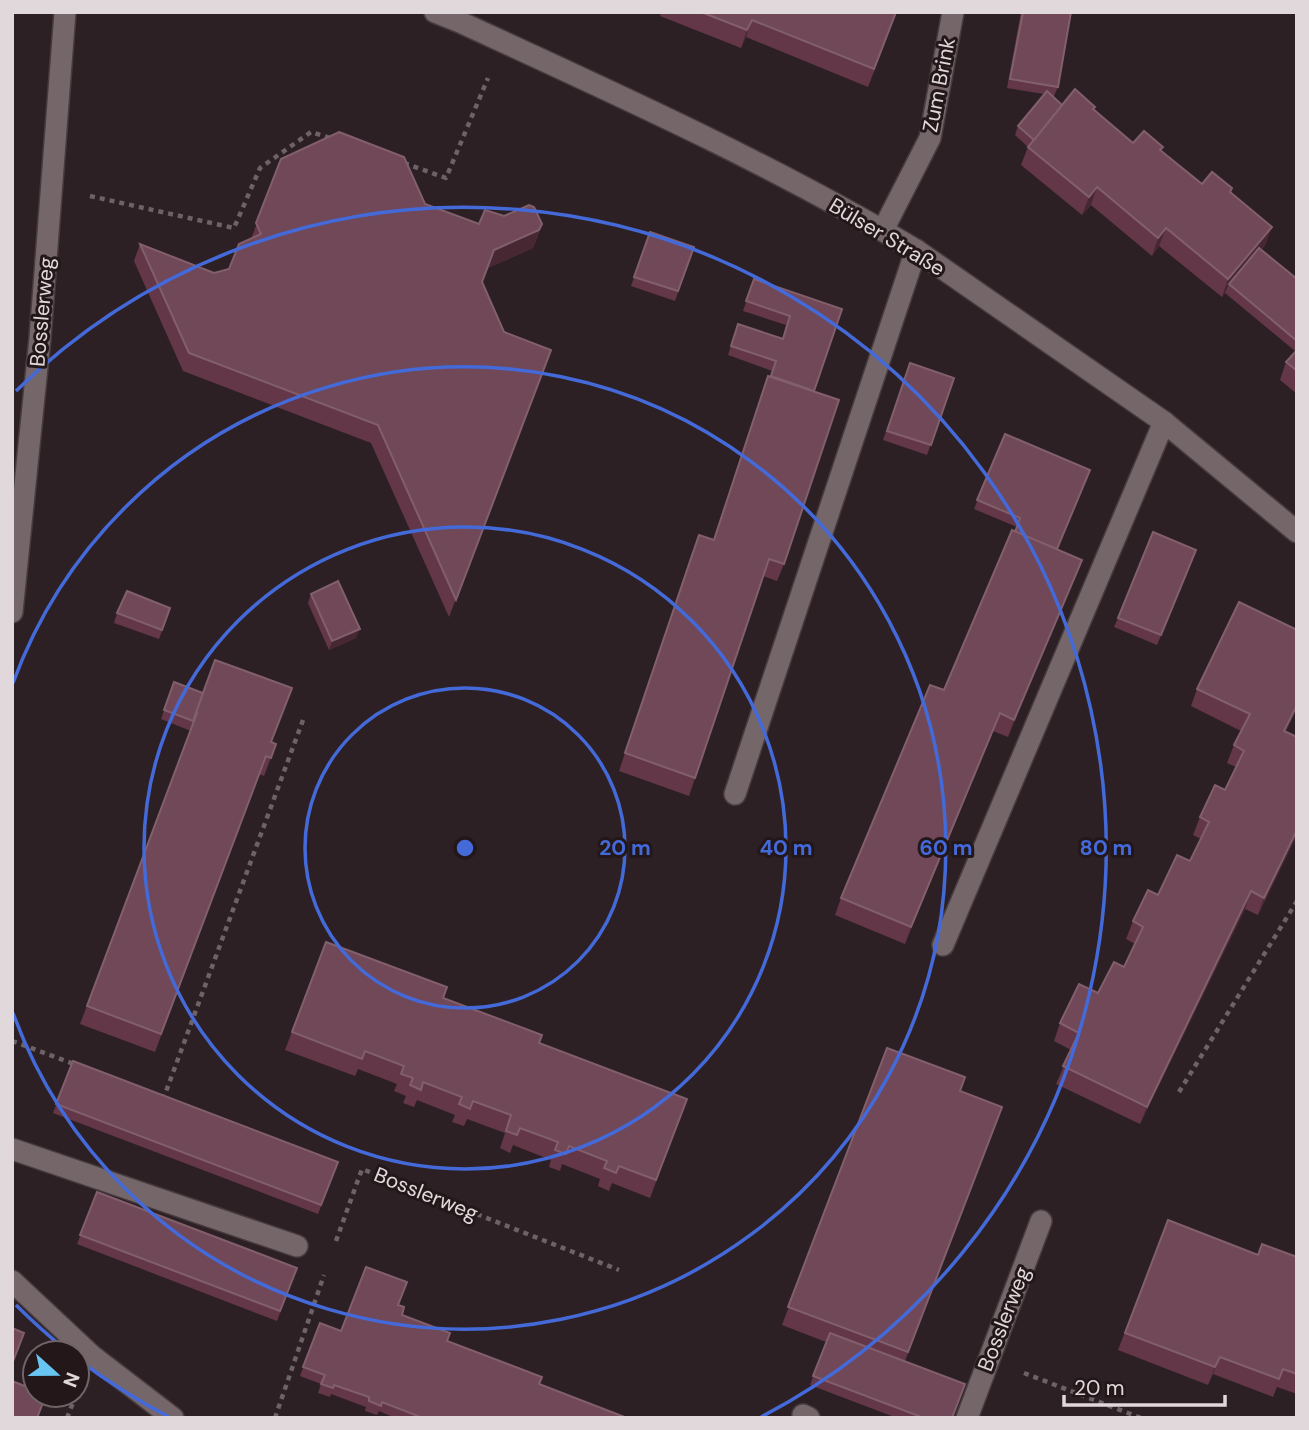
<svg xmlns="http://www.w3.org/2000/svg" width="1309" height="1430" font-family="'DM Sans',sans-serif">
  <rect width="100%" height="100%" fill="#2d2024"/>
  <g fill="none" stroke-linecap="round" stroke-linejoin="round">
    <g stroke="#463b3e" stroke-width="24">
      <g id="minor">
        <path d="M435 12 460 22C614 93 770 163 916 250L1164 422 1297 532"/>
        <polyline points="883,230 930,138 953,12"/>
        <polyline points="12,612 40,338 65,12"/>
        <polyline points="735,794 916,250"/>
        <polyline points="943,945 1164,422"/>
        <polyline points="12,1149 297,1246"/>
        <polyline points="12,1281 91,1355 173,1418"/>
        <polyline points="803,1415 809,1418"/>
        <polyline points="967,1418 1041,1221"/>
      </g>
    </g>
    <g stroke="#6d6265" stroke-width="4.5" stroke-dasharray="5 5" stroke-linecap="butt">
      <polyline points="404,163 446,178 488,78"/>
      <polyline points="90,196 234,228 260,168 311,132 333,139"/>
      <polyline points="12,1041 77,1065"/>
      <polyline points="1179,1092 1297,901"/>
      <polyline points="161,1096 164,1097 303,720"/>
      <polyline points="336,1241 362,1169 619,1270"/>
      <polyline points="1024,1373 1141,1418"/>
      <polyline points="67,1418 76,1395"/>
      <polyline points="275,1418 324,1275"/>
    </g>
    <use href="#minor" stroke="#75666a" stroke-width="21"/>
  </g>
  <g fill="#633747">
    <polygon points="661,12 897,12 868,87 746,37 741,48 660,16"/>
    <polygon points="1021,12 1071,12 1058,87 1054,96 1052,96 1062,105 1094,110 1133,143 1163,147 1161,151 1202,184 1232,188 1230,192 1266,244 1261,250 1297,279 1297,394 1280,380 1286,362 1295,351 1225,293 1222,297 1159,246 1152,256 1091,205 1082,215 1021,165 1028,147 1015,135 1018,126 1044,94 1007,88"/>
    <polygon points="281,159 425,204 479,224 504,216 542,224 533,248 488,268 482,283 504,332 551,350 449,617 371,443 183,371 134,261 140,244 214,273 229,269 251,239"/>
    <polygon points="650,232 694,247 675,301 631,286"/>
    <polygon points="754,279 842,309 814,391 784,564 777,581 763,576 689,796 619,771 692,552 713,540 762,393 768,376 770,376 772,371 728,355 738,324 782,339 786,325 743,311"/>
    <polygon points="910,363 954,378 927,455 883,440"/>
    <polygon points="1005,434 1058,550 1075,577 1008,737 993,731 905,944 835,915 841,898 944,690 1017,527 974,509"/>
    <polygon points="1193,559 1157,645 1114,627 1118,618"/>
    <polygon points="311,594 356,638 329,650 308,603"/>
    <polygon points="170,608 159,639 114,623 117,613"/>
    <polygon points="174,682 272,742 276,744 264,776 259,774 155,1052 80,1024 191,731 161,719"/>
    <polygon points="1197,689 1297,737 1297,835 1258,915 1245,909 1140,1124 1056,1084 1071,1050 1054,1041 1060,1023 1098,993 1124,967 1135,944 1126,939 1133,921 1190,861 1201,839 1193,835 1200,817 1225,790 1236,767 1227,763 1234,745 1241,731 1191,706"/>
    <polygon points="326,942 539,1043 687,1099 650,1198 612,1183 609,1191 598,1186 600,1179 562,1164 560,1171 549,1167 551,1160 513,1145 510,1153 500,1148 505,1133 467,1119 464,1126 452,1122 455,1115 417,1100 414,1107 403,1103 406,1096 394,1091 397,1084 358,1069 355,1076 285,1050"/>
    <polygon points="887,1048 960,1091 1002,1107 905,1361 952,1418 897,1418 810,1385 826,1342 782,1325"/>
    <polygon points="73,1061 338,1162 318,1214 53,1113"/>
    <polygon points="97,1192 297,1268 277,1321 77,1244"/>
    <polygon points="1168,1220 1258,1255 1297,1257 1297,1394 1277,1387 1273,1397 1213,1374 1208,1385 1118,1350"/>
    <polygon points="398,1305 402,1315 447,1341 539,1384 627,1418 395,1418 379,1411 377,1415 365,1411 366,1407 331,1394 330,1397 318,1393 321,1384 300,1376 320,1323 341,1331"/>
  </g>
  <g fill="#472732">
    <polygon points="752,20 746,37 741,48 747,30"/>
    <polygon points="1097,187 1091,205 1082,215 1089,197"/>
    <polygon points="1272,227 1266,244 1231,286 1229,284 1225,293 1222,297 1228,279"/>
    <polygon points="1166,228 1159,246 1152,256 1158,238"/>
    <polygon points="539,230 533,248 488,268 494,250"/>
    <polygon points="1082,560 1075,577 1008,737 1014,720"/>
    <polygon points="360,629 356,638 329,650 332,641"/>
    <polygon points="1297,705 1297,709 1278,749 1284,731"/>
    <polygon points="1000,713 993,731 905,944 911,927"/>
    <polygon points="1297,830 1297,835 1258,915 1264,898"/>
    <polygon points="1251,891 1245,909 1140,1124 1147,1107"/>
    <polygon points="1220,1357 1213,1374 1208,1385 1215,1367"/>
  </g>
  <g fill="#704857" stroke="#825f6c" stroke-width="2">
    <polygon points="701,12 896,12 874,69 752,20 747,30"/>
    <polygon points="1023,12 1071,12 1058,87 1010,79"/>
    <polygon points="1075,89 1095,107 1093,109 1133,143 1144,131 1163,147 1160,150 1202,184 1212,172 1232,188 1230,192 1272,227 1228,279 1166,228 1158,238 1097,187 1089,197 1028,147"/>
    <polygon points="1047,91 1062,105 1034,140 1018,126"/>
    <polygon points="339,132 404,157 425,204 479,224 485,210 504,216 529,205 534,207 542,224 539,230 494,250 482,282 504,332 551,350 456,600 378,425 189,353 140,244 214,273 229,269 239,244 261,234 256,223 281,159"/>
    <polygon points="650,232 694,247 678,291 634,277"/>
    <polygon points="1259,248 1297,279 1297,341 1229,284"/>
    <polygon points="754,279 842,309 814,391 771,376 776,361 731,346 738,324 783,339 790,316 746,301"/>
    <polygon points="1297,350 1297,371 1286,362"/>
    <polygon points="910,363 954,378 931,445 887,431"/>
    <polygon points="768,376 839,400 784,564 769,559 695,778 625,753 699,535 714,540"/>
    <polygon points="1005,434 1090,470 1057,549 1015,532 1020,518 977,500"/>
    <polygon points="1012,530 1082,560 1014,720 1000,713 911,927 841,898 930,685 944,690"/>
    <polygon points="1153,532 1196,550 1161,635 1118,618"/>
    <polygon points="338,581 360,629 332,641 311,594"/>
    <polygon points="127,591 170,608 162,630 117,613"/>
    <polygon points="1239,602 1297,630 1297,705 1284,731 1297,737 1297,830 1264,898 1251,891 1147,1107 1063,1066 1079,1033 1060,1023 1079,984 1098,993 1114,962 1124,967 1143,927 1133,921 1148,890 1158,895 1177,855 1190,861 1209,822 1200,817 1215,785 1225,790 1244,751 1234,745 1250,714 1197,689"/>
    <polygon points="215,660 292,688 271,742 276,744 271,758 266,756 161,1034 87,1006 197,713 196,712"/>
    <polygon points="174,682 203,693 193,721 164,710"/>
    <polygon points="326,942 447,987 443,998 542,1035 539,1043 687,1099 656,1180 619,1166 616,1173 604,1168 607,1161 569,1146 566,1154 555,1150 558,1142 520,1128 517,1135 506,1131 511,1115 473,1101 470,1109 459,1104 462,1097 423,1082 421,1090 410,1085 413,1078 401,1074 404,1066 365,1051 362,1059 292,1032"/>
    <polygon points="887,1048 965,1077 960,1091 1002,1107 908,1352 788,1307"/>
    <polygon points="73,1061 338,1162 321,1205 56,1104"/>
    <polygon points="97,1192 297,1268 280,1311 80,1235"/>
    <polygon points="1168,1220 1258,1255 1262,1244 1297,1257 1297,1374 1283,1369 1279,1379 1220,1357 1215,1367 1125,1333"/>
    <polygon points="366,1267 407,1282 398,1305 404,1307 402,1315 450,1333 447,1341 542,1377 539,1384 627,1418 417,1418 418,1416 382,1402 381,1406 369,1401 369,1397 334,1385 333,1388 321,1384 325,1375 303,1367 320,1323 341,1331"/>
    <polygon points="12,1328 24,1333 12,1364"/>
    <polygon points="830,1333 965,1384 952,1418 924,1418 813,1376"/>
    <polygon points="12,1381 35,1390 35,1395 46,1395 37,1418 12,1418"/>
  </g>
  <g fill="none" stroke="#446ad9" stroke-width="3.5">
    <circle cx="465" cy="848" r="160"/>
    <circle cx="465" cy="848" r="321"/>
    <path d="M13 683A481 481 0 1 1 13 1013"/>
    <path d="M169 1417A641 641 0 0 1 79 1360M66 1350A641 641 0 0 1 16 1305M16 391A641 641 0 1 1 761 1417"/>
  </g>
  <g text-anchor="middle" stroke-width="6" stroke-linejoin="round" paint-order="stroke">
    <g font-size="21" fill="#e1d8db" stroke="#23171a">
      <text transform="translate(939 85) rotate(-79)" y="7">Zum Brink</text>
      <text transform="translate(887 237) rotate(31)" y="7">Bülser Straße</text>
      <text transform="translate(42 312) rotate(-85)" y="7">Bosslerweg</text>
      <text transform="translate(426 1194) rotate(22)" y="7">Bosslerweg</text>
      <text transform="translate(1004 1319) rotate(-69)" y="7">Bosslerweg</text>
    </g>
  </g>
  <circle cx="465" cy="848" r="10" fill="#446ad9" stroke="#23171a" stroke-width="3.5"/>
  <g font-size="21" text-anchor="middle" font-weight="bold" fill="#446ad9" stroke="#23171a" stroke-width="6" stroke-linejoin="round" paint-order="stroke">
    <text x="625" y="855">20 m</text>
    <text x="786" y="855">40 m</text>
    <text x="946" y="855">60 m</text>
    <text x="1106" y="855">80 m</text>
  </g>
  <rect width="1309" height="1430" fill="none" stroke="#e1d8db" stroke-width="28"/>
  <g transform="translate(56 1374) rotate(111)"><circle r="33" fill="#23171a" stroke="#6f6467" stroke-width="2"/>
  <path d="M0-5L12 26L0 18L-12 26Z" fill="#68c4f0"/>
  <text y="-10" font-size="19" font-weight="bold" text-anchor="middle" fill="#e1d8db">N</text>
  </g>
  <path d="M1064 1395v10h161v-10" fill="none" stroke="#e1d8db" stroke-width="3.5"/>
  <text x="1074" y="1395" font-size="21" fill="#e1d8db" stroke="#23171a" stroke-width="5" paint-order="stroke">20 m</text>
</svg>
